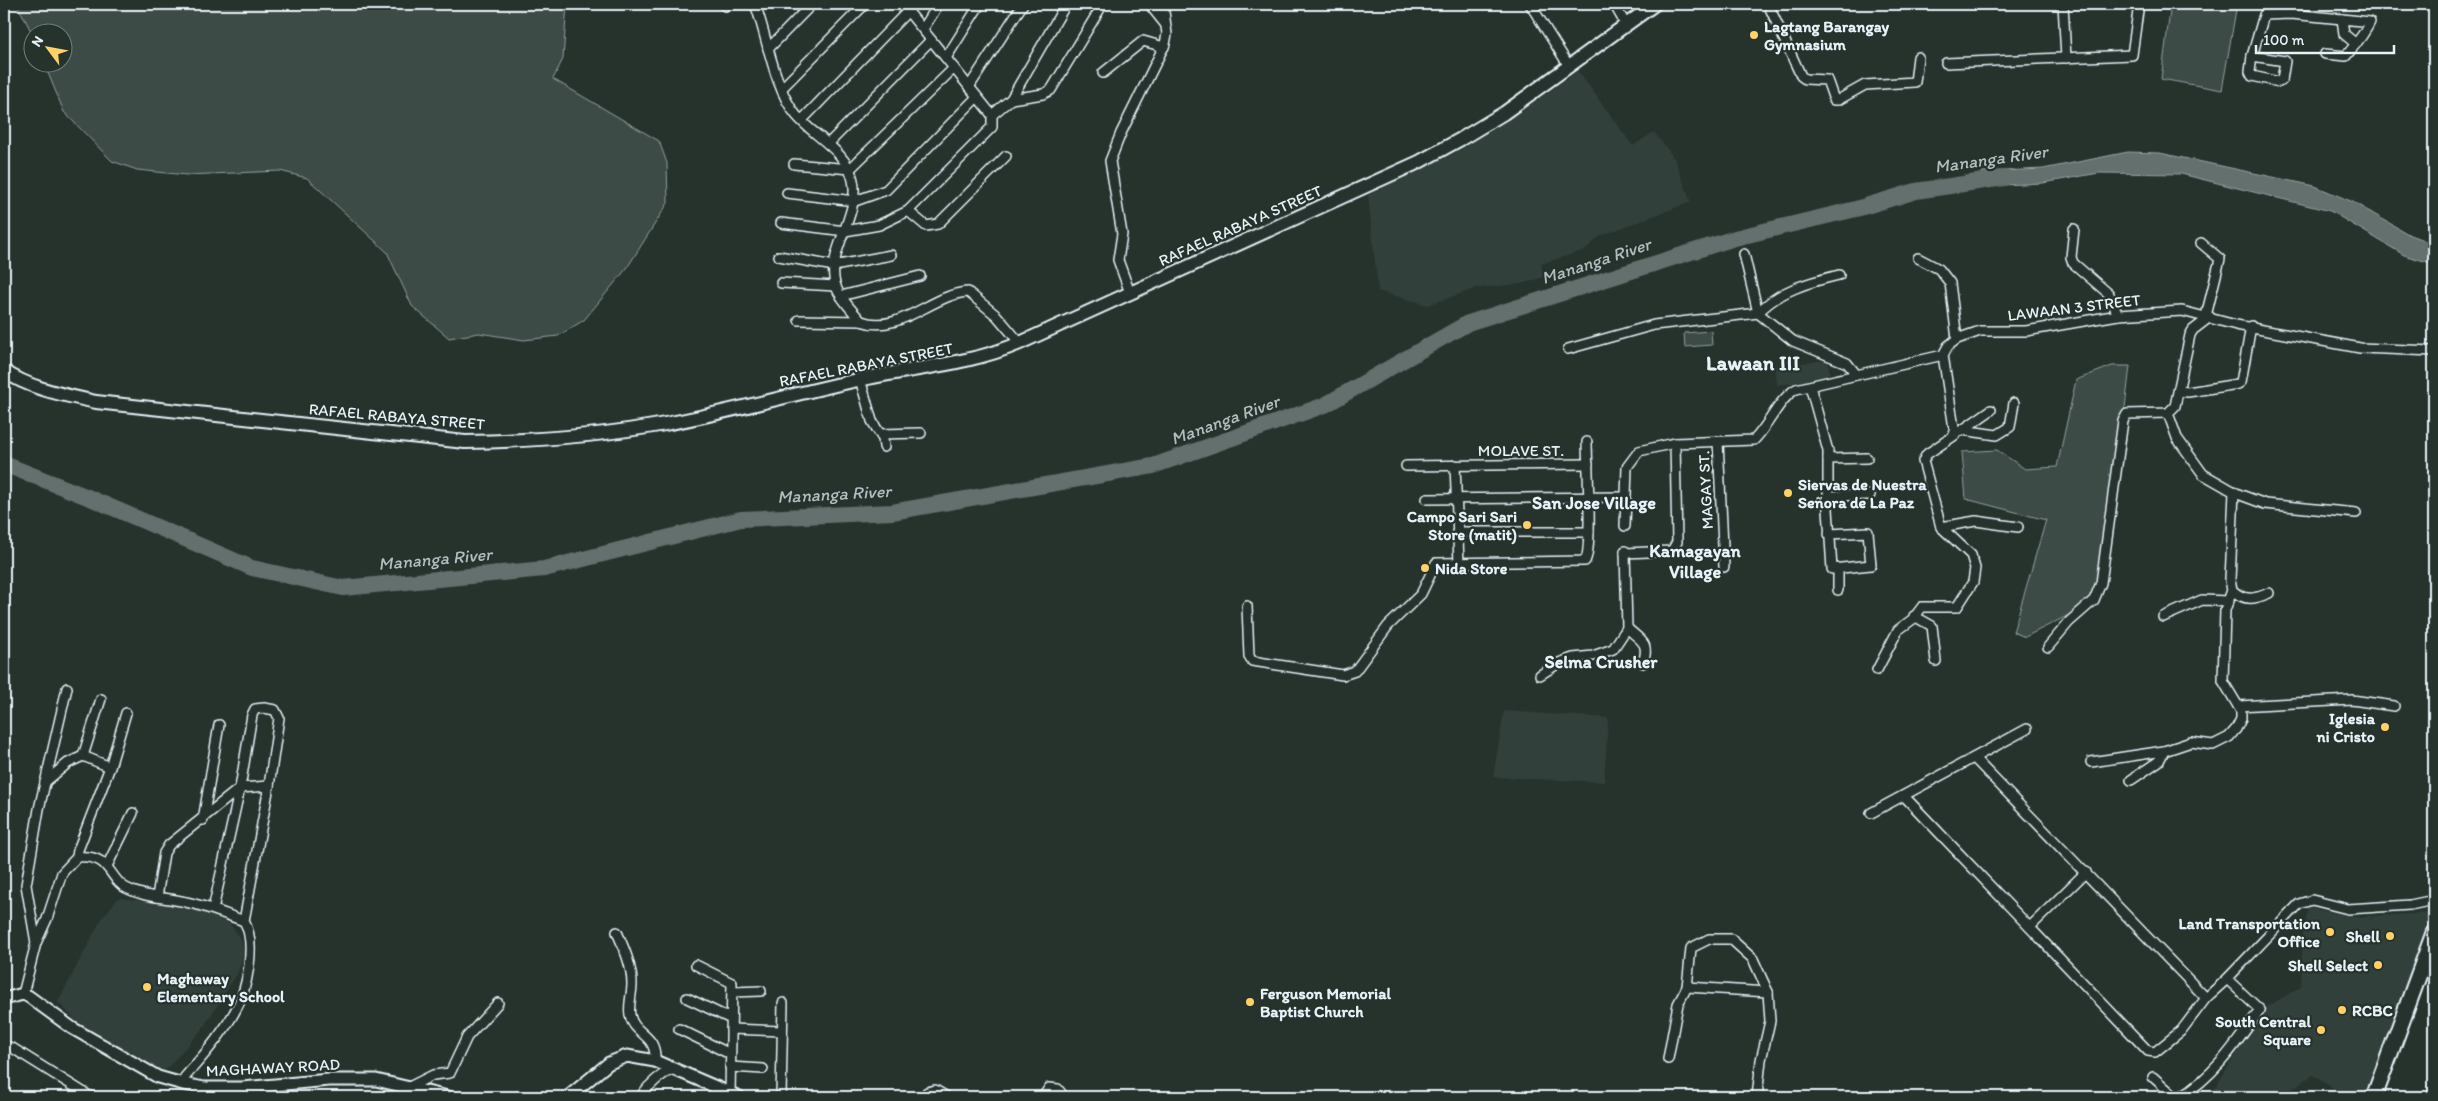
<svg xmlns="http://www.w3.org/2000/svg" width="2438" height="1101" font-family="Itim,sans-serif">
  <rect width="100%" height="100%" fill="#26332d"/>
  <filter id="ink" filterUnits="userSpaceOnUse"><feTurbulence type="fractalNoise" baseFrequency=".02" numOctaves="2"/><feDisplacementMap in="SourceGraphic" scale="10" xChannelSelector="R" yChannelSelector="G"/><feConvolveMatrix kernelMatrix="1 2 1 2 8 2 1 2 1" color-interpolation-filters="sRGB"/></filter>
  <g filter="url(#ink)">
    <g fill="#333f3a">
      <polygon points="1578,71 1633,146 1654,132 1674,158 1691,202 1600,236 1585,250 1541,264 1544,277 1521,284 1477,288 1428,305 1378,291 1368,195 1460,150 1505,122"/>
      <polygon points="1828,360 1830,378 1777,385 1775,366"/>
      <polygon points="1504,711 1608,718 1604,782 1493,777"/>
      <polygon points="118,898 164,903 202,910 230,924 240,937 245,952 238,972 203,1028 163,1073 79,1024 58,1002 102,918"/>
      <polygon points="2309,908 2362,918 2372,915 2370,922 2373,916 2430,913 2370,1097 2345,1097 2313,1075 2286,1093 2275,1097 2209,1097 2265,1008 2301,987 2303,930"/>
    </g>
    <g fill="#3e4b47" stroke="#939ea0">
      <polygon points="17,4 567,4 563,59 553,79 659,141 667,163 668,203 627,268 584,320 558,336 524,340 479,333 449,338 412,306 387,252 307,178 280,171 187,175 137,170 112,161 64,112 44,63 62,62 62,32 32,33"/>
      <polygon points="2171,4 2237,4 2222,90 2161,79"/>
      <polygon points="1711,331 1712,345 1685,347 1684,333"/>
      <polygon points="2112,366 2130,366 2105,576 2099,600 2025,637 2013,632 2046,520 1966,499 1962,452 1997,450 2025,469 2057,467 2076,380"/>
    </g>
    <polygon fill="#636f6d" stroke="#98a3a5" points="2128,152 2160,153 2315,186 2353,202 2410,235 2434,244 2434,264 2404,255 2330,211 2181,174 2099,173 2043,183 1983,186 1982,172 2043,169"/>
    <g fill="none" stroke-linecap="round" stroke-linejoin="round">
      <polyline stroke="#636f6d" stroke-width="16" points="4,464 90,498 252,568 343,588 544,569 741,519 892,512 1153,466 1325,405 1468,323 1735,238 1856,209 1916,191 2004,178"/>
      <g stroke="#e8f1f8" stroke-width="12">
        <g id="minor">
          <path d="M755 4C767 36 774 88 796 115 813 136 847 151 853 180 861 215 824 254 836 287 841 300 853 311 861 321"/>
          <polyline points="1149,4 1165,24"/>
          <polyline points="1530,4 1569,66"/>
          <polyline points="1614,4 1626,25"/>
          <polyline points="1768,4 1801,76 1805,79 1827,80 1834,100 1838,100 1865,85 1915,82 1918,57"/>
          <polyline points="2063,4 2066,58"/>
          <polyline points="725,6 726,4"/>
          <polyline points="923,29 935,10"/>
          <polyline points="768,49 812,4"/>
          <path d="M2325 54 2346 56C2355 45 2364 35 2370 22L2342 19 2344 34 2356 44"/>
          <polyline points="2252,56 2264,15 2291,14 2342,19"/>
          <polygon points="2252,56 2285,61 2282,80 2279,82 2252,76 2250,72"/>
          <polyline points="946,58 980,4"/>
          <polyline points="1946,63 2132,55 2138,11"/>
          <polyline points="1103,73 1143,41 1164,47"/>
          <polyline points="969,87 1023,4"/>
          <polyline points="782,88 865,4"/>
          <polyline points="1011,99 1043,94 1051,90 1103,4"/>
          <polyline points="992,115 1011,99 1066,4"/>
          <polyline points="802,120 908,11"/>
          <polyline points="828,144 931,40"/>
          <polyline points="794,164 850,169 954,68"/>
          <polyline points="787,193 855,201 886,190 977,97"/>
          <polyline points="908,211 926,226 938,224 1006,156"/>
          <polyline points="781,223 845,231 879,225 908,211 992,127 992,115 902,4"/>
          <polyline points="2074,229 2071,257 2073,263 2109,294 2118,315"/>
          <polyline points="2201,243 2220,259 2206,316"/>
          <polyline points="1744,254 1758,313 1793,341 1847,363 1856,374"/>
          <polyline points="779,256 834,266 891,255"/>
          <polyline points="1918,258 1939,269 1950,283 1957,339"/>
          <polyline points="781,283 836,286"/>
          <polyline points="1130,293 1118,260 1122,234 1110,161 1121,133 1165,44 1167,34 1163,4"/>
          <polyline points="841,296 920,276"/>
          <path d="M799 320 861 321C900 335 932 294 968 292L997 316 1020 343"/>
          <path d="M1568 349 1654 325 1758 313C1779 290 1810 282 1839 275"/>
          <polyline points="860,379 872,421 883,439 884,447"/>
          <polyline points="1810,386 1828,451 1828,509 1832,569 1871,565 1868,532 1829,534"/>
          <polyline points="2179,391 2188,392 2238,384 2241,382 2251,326"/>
          <polyline points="2168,413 2177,438 2203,474 2238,494 2265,504 2356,513"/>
          <polyline points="1962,430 1997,435 2010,427 2014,403"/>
          <polyline points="1961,431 1991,410"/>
          <polyline points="880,434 921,433"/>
          <polyline points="1718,441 1724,567"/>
          <polyline points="1828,459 1867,458"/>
          <polyline points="1455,465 1459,563"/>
          <polyline points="1406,466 1588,464"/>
          <polyline points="1829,496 1870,495"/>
          <polyline points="1427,499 1625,497"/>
          <path d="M1625 526 1627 467 1639 451 1675 443 1754 440C1770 424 1778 400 1796 389L1943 355 1948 346 1957 339 1980 331H2026L2118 315 2182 311 2236 325 2360 348 2434 351"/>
          <polyline points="1941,527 1976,521 2018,527"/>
          <polyline points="1457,532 1589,532"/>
          <polyline points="1625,553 1672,551 1677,542 1675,443"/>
          <polyline points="1838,569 1838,590"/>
          <path d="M2232 590C2245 602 2255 599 2269 593"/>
          <path d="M1247 606 1249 656 1252 661 1343 675 1355 671 1388 626 1421 594 1436 563 1585 561C1593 549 1587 462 1587 442"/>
          <polyline points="1914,616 1932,626 1936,661"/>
          <polyline points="2163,617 2202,600 2229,601"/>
          <path d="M1627 628C1641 641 1650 642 1643 663"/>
          <polyline points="2048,647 2069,622 2094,600 2101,583 2123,421 2127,414 2168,413 2175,406 2190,335 2193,330 2210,317"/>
          <polyline points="1877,670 1898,630 1913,619 1922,607 1957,607 1973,582 1975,568 1971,555 1941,527 1923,461 1927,454 1955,435 1943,355"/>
          <polyline points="1540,675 1559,663 1573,658 1593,656 1613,649 1627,628 1625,551"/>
          <polyline points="2238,706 2352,700 2394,706"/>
          <polyline points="83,756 101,699"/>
          <polyline points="1974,758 2206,998"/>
          <polyline points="2091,762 2164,751 2191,742 2213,745 2229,737 2236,729 2241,719 2241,711 2223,681 2225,610 2232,590 2230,580 2234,492"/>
          <polyline points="2131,780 2159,761 2164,751"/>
          <polyline points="45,782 68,763 83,756 110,767"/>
          <polyline points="1904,796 2148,1051 2155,1052 2181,1031 2206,998 2227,979 2299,904 2312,900 2348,909 2410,905 2434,900"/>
          <polyline points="1871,813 2027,729"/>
          <polyline points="203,820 219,725"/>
          <polyline points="77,857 78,850 110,767 126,713"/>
          <polyline points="107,866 133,813"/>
          <polyline points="157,897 164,853 169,845 240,788 269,786"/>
          <polyline points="213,909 240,788 252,715 255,709 264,708 275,710 279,718 269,786 244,921"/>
          <polyline points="2030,927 2086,872"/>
          <path d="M617 932C624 948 632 966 632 984 632 994 628 1006 630 1015 634 1036 657 1033 655 1061"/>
          <path d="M36 943 47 919 62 873 77 857C112 854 108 879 126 888 145 898 165 897 186 902 206 906 225 914 244 921 257 943 247 992 234 1013 221 1036 202 1057 185 1077L183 1084"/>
          <polyline points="696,965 732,983 730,1094"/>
          <polyline points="1687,987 1768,992"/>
          <polyline points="732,992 761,991"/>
          <polyline points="23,994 36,943 26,885 39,809 67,688"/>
          <polyline points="687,998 731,1019"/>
          <polyline points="679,1029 730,1054"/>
          <polyline points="731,1029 782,1031"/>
          <polyline points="4,1045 14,1049 91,1097"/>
          <polyline points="1668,1059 1678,1004 1687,987 1691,948 1709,939 1731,939 1753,959 1768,992 1770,1021 1761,1060 1757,1097"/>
          <polyline points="730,1067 763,1069"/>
          <path d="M2153 1077 2173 1095 2180 1097C2215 1076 2237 1042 2260 1010L2227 979"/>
          <polyline points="407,1088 433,1075 450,1073 467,1037 498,1003"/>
          <path d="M640 1097C649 1085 659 1075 673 1069"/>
          <polyline points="781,1097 783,1003"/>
          <polyline points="924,1097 927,1092 935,1090 947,1097"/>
          <polyline points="1043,1097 1049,1088 1058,1089 1064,1097"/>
        </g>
      </g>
      <g stroke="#e8f1f8" stroke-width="15">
        <g id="tertiary">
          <polyline points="4,999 23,994 28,996 72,1028 158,1077 183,1084 204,1088 242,1088 329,1080 376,1080 448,1097"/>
          <polyline points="568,1097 609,1063 627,1056 655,1061 739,1097"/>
        </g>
      </g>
      <g stroke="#e8f1f8" stroke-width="16">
        <path id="secondary" d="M4 371C30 389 65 395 96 402L465 442C532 441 599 436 665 424 730 412 793 394 858 380 912 368 969 365 1020 343L1419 162 1461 139 1504 113 1655 4"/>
      </g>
      <g stroke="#e8f1f8" stroke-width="19">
        <polyline id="primary" points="2374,1097 2434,933"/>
      </g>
      <use href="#minor" stroke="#26332d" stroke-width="9"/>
      <use href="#tertiary" stroke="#26332d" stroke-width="11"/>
      <use href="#secondary" stroke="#26332d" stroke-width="12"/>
      <use href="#primary" stroke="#26332d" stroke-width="15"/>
    </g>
  </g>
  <g fill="#ffd166" stroke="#26332d" stroke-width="2">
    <circle cx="1754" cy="35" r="5"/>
    <circle cx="1788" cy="493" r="5"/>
    <circle cx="1527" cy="525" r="5"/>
    <circle cx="1425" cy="568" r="5"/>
    <circle cx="2385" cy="727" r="5"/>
    <circle cx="2330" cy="932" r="5"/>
    <circle cx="2390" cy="936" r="5"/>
    <circle cx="2378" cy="965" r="5"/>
    <circle cx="147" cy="987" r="5"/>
    <circle cx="1250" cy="1002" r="5"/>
    <circle cx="2342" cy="1010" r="5"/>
    <circle cx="2321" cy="1030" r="5"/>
  </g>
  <g text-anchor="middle" stroke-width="4.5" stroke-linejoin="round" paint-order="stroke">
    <g font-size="16" font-weight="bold" fill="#e8f1f8" stroke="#26332d" text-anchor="start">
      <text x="1764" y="32">Lagtang Barangay<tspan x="1764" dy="18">Gymnasium</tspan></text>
      <text x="1798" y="490">Siervas de Nuestra<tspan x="1798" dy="18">Señora de La Paz</tspan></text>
      <text x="1517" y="522" text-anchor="end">Campo Sari Sari<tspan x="1517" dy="18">Store (matit)</tspan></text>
      <text x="1435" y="574">Nida Store</text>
      <text x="2375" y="724" text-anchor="end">Iglesia<tspan x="2375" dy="18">ni Cristo</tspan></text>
      <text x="2320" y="929" text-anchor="end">Land Transportation<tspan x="2320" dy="18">Office</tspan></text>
      <text x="2380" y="942" text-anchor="end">Shell</text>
      <text x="2368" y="971" text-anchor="end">Shell Select</text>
      <text x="157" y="984">Maghaway<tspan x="157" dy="18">Elementary School</tspan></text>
      <text x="1260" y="999">Ferguson Memorial<tspan x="1260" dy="18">Baptist Church</tspan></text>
      <text x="2352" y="1016">RCBC</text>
      <text x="2311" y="1027" text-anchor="end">South Central<tspan x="2311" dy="18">Square</tspan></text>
    </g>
    <g font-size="16" fill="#e8f1f8" stroke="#26332d">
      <text transform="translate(1240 225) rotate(-24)" y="6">RAFAEL RABAYA STREET</text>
      <text transform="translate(2074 307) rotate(-7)" y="6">LAWAAN 3 STREET</text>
      <text transform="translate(866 364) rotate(-11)" y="6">RAFAEL RABAYA STREET</text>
      <text transform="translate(397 416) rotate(5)" y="6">RAFAEL RABAYA STREET</text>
      <text x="1521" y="456">MOLAVE ST.</text>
      <text transform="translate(1705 490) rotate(-93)" y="6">MAGAY ST.</text>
      <text transform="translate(273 1067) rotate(-3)" y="6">MAGHAWAY ROAD</text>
    </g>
    <g font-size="18" font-style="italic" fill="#b3bdc0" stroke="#26332d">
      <text transform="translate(1991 159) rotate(-8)" y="6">Mananga River</text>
      <text transform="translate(1596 261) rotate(-18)" y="6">Mananga River</text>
      <text transform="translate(1225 420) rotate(-20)" y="6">Mananga River</text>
      <text transform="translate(834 494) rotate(-3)" y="6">Mananga River</text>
      <text transform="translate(435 559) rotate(-5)" y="6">Mananga River</text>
    </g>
    <g font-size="18" font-weight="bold" fill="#e8f1f8" stroke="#26332d">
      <text x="1594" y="509">San Jose Village</text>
      <text x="1695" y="557">Kamagayan<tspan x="1695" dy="21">Village</tspan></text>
      <text x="1601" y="668">Selma Crusher</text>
    </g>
    <g font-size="21" font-weight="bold" fill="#e8f1f8" stroke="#26332d">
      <text x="1753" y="370">Lawaan III</text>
    </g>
  </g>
  <rect width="2438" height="1101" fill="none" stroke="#26332d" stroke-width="20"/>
  <rect x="10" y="10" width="2418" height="1081" fill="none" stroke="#e8f1f8" stroke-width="2" filter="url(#ink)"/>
  <g transform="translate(48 48) rotate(302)"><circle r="24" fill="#26332d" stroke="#747f7e"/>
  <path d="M0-4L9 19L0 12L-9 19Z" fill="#ffd166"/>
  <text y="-8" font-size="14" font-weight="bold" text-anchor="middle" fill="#e8f1f8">N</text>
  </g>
  <path d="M2256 45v8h138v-8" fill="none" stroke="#e8f1f8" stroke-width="2.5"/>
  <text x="2263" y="45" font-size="15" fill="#e8f1f8" stroke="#26332d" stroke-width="4" paint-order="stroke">100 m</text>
</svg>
